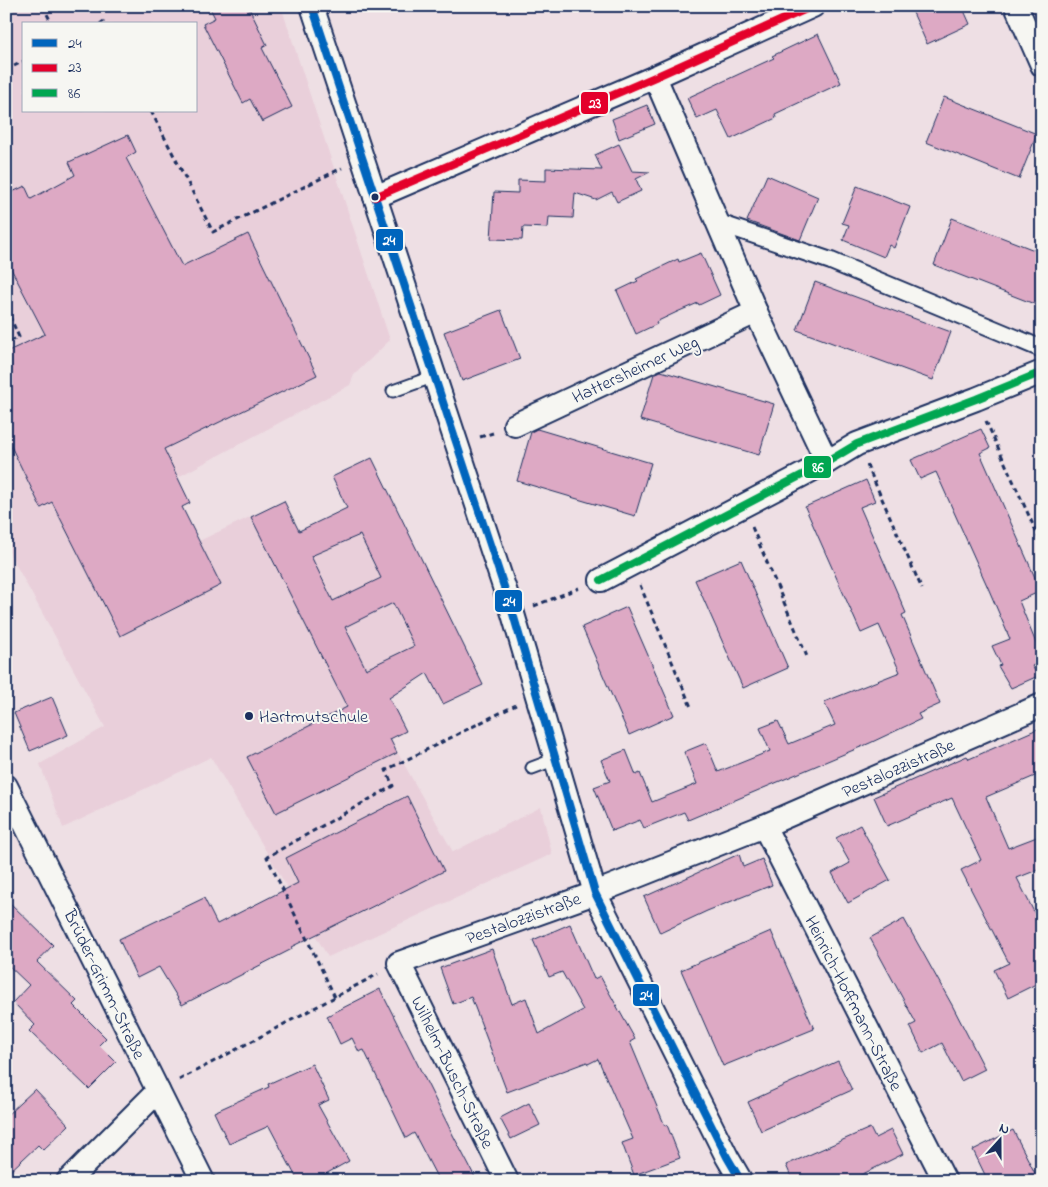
<svg xmlns="http://www.w3.org/2000/svg" width="1048" height="1187" font-family="'Indie Flower',sans-serif">
  <rect width="100%" height="100%" fill="#eedfe4"/>
  <filter id="ink" filterUnits="userSpaceOnUse"><feTurbulence type="fractalNoise" baseFrequency=".02" numOctaves="2"/><feDisplacementMap in="SourceGraphic" scale="10" xChannelSelector="R" yChannelSelector="G"/><feConvolveMatrix kernelMatrix="1 2 1 2 8 2 1 2 1" color-interpolation-filters="sRGB"/></filter>
  <g filter="url(#ink)">
    <path fill="#e9cfda" fill-rule="evenodd" d="M6 6H281L390 340 354 375 350 385 178 477 190 503 182 507 199 541 284 501 299 531 347 508 332 477 372 458 483 685 443 704 427 673 390 698 406 731 390 739 453 852 541 807 552 854 328 957 211 757 63 828 40 764 105 727 6 547ZM24 24H196V111H24Z"/>
    <g fill="#dda9c4" stroke="#1b2f5e" fill-rule="evenodd">
      <polygon points="209,6 248,6 267,45 262,48 292,107 262,122 250,99 243,103 203,24 215,18"/>
      <polygon points="910,6 962,6 970,24 927,44"/>
      <polygon points="818,34 841,83 775,114 776,118 731,139 717,110 697,119 687,98 774,58 772,56"/>
      <polygon points="944,97 1037,134 1019,179 926,142"/>
      <polygon points="647,105 655,124 619,139 612,119"/>
      <polygon points="128,135 136,152 126,158 182,266 248,234 317,375 164,449 190,503 182,507 221,585 120,636 52,502 41,508 6,436 6,352 45,334 6,259 6,195 25,186 31,199 75,175 69,162"/>
      <polygon points="619,144 632,171 650,172 636,179 641,191 617,202 612,192 596,200 575,193 573,218 549,217 548,228 523,227 522,240 491,239 494,192 518,193 518,180 546,181 546,168 602,170 595,155"/>
      <polygon points="767,175 818,197 800,240 747,221"/>
      <polygon points="857,186 910,207 894,248 889,245 884,257 843,240 849,225 842,223"/>
      <polygon points="952,218 1042,253 1042,307 934,265"/>
      <polygon points="701,253 720,295 699,305 698,303 677,312 656,322 657,324 636,334 617,291 638,281 636,279 678,259 679,262"/>
      <polygon points="815,282 951,332 933,380 797,330"/>
      <polygon points="501,310 520,359 462,381 444,332"/>
      <polygon points="661,371 774,404 759,455 640,420 654,374"/>
      <polygon points="537,429 651,463 635,516 517,481 531,432"/>
      <polygon points="981,429 990,448 980,453 1041,591 1019,601 1042,658 1042,661 1032,666 1038,676 1011,688 998,666 1001,665 992,646 1010,639 989,590 936,472 920,479 911,460"/>
      <path d="M372 458 483 685 443 704 427 673 389 698 406 731 390 739 397 753 276 813 247 757 347 707 251 517 284 501 299 531 347 508 332 477ZM360 535 381 578 333 601 311 556ZM393 603 414 646 366 669 345 627Z"/>
      <polygon points="866,480 875,501 860,507 906,613 902,615 940,704 918,714 921,719 870,743 688,820 684,812 644,828 640,820 612,831 594,787 610,781 601,760 626,750 636,775 640,773 652,802 697,784 684,752 706,743 718,772 770,751 760,728 778,721 789,744 835,725 824,702 900,672 879,625 861,633 805,507"/>
      <polygon points="741,560 788,668 743,688 695,580"/>
      <polygon points="627,607 674,715 629,735 582,627"/>
      <polygon points="52,697 68,735 30,751 14,713"/>
      <polygon points="1042,727 1042,773 986,797 1008,848 1042,835 1042,868 1017,878 1042,928 1042,981 1008,998 994,970 1009,963 961,870 981,860 952,798 887,826 874,797 967,756 969,759"/>
      <polygon points="407,796 444,871 291,947 292,949 182,1005 159,967 137,978 119,939 204,898 217,924 298,883 286,858"/>
      <polygon points="860,825 890,880 848,903 832,873 850,863 836,838"/>
      <polygon points="739,854 743,867 762,859 772,885 707,911 660,933 644,897"/>
      <polygon points="6,899 53,945 37,962 77,1001 73,1005 106,1038 99,1045 116,1062 89,1089 29,1031 35,1025 13,1002 29,985 6,963"/>
      <polygon points="904,919 952,1005 985,1069 961,1081 942,1043 923,1053 910,1026 916,1023 870,938"/>
      <polygon points="570,924 594,979 600,976 635,1039 630,1042 665,1126 667,1125 680,1158 634,1175 622,1143 633,1139 598,1059 588,1064 587,1062 507,1092 471,997 453,1004 440,968 492,949 512,1004 526,998 539,1034 583,1010 562,972 549,977 533,940"/>
      <polygon points="771,931 814,1029 723,1066 681,970"/>
      <polygon points="380,989 453,1135 477,1181 439,1181 414,1133 406,1138 364,1050 359,1052 352,1038 340,1044 327,1016"/>
      <polygon points="838,1061 852,1090 761,1131 748,1102"/>
      <polygon points="312,1064 329,1100 318,1105 349,1161 313,1181 298,1181 269,1126 229,1144 214,1112 269,1087 268,1084"/>
      <polygon points="35,1089 69,1125 43,1150 38,1145 6,1175 6,1116"/>
      <polygon points="529,1103 540,1125 511,1139 500,1118"/>
      <polygon points="870,1128 875,1138 891,1130 903,1154 849,1181 793,1181 786,1165"/>
      <polygon points="1013,1130 1039,1181 988,1181 973,1150"/>
    </g>
    <g fill="none" stroke-linecap="round" stroke-linejoin="round">
      <g stroke="#1b2f5e" stroke-width="15">
        <g id="service">
          <polyline points="393,391 435,376"/>
          <polyline points="532,768 556,759"/>
        </g>
      </g>
      <g stroke="#1b2f5e" stroke-width="20">
        <polyline id="pedestrian" points="716,222 831,261 1042,349"/>
      </g>
      <g stroke="#1b2f5e" stroke-width="26">
        <g id="minor">
          <polyline points="312,6 513,614 595,893 727,1157 741,1181"/>
          <polyline points="1016,6 1042,65"/>
          <polyline points="655,77 756,312 827,462"/>
          <polyline points="375,197 655,77 813,6"/>
          <polyline points="515,425 756,312"/>
          <polyline points="601,580 827,462 857,444 976,399 1042,372"/>
          <polyline points="6,786 203,1181"/>
          <polyline points="764,826 945,1181"/>
          <polyline points="68,1181 158,1091"/>
          <polyline points="507,1181 399,963 595,893 764,826 1042,705"/>
        </g>
      </g>
      <g stroke="#1b2f5e" stroke-width="3" stroke-dasharray="5 4" stroke-linecap="butt">
        <polyline points="43,6 52,24"/>
        <polyline points="100,24 104,21 106,24"/>
        <polyline points="6,70 24,61"/>
        <polyline points="151,111 213,232 342,168"/>
        <polyline points="6,308 19,337 6,343"/>
        <polyline points="986,421 1039,538"/>
        <polyline points="480,437 493,433"/>
        <polyline points="867,465 922,589"/>
        <polyline points="752,527 808,659"/>
        <polyline points="640,585 691,707"/>
        <polyline points="534,606 579,588"/>
        <polyline points="335,997 267,857 393,786 386,770 516,705"/>
        <polyline points="179,1080 378,974"/>
      </g>
      <use href="#service" stroke="#f6f6f2" stroke-width="11"/>
      <use href="#pedestrian" stroke="#f6f6f2" stroke-width="16"/>
      <use href="#minor" stroke="#f6f6f2" stroke-width="22"/>
      <g stroke="#f6f6f2" stroke-width="11">
        <polyline id="bus-1" points="312,6 513,614 595,893 727,1157 741,1181"/>
      </g>
      <g stroke="#f6f6f2" stroke-width="11">
        <polyline id="bus-2" points="375,197 655,77 813,6"/>
      </g>
      <g stroke="#f6f6f2" stroke-width="11">
        <polyline id="bus-3" points="601,580 827,462 857,444 976,399 1042,372"/>
      </g>
      <use href="#bus-1" stroke="#0065bd" stroke-width="8"/>
      <use href="#bus-2" stroke="#e4002b" stroke-width="8"/>
      <use href="#bus-3" stroke="#00a651" stroke-width="8"/>
    </g>
  </g>
  <g fill="#1b2f5e" stroke="#f6f6f2" stroke-width="2">
    <circle cx="375" cy="197" r="4.5"/>
    <circle cx="249" cy="716" r="5"/>
  </g>
  <g text-anchor="middle" stroke-width="4" stroke-linejoin="round" paint-order="stroke">
    <g font-size="18" fill="#1b2f5e" stroke="#f6f6f2">
      <text transform="translate(635 369) rotate(-25)" y="6">Hattersheimer Weg</text>
      <text transform="translate(898 768) rotate(-24)" y="6">Pestalozzistraße</text>
      <text transform="translate(523 918) rotate(-20)" y="6">Pestalozzistraße</text>
      <text transform="translate(105 984) rotate(64)" y="6">Brüder-Grimm-Straße</text>
      <text transform="translate(854 1003) rotate(63)" y="6">Heinrich-Hoffmann-Straße</text>
      <text transform="translate(453 1072) rotate(64)" y="6">Wilhelm-Busch-Straße</text>
    </g>
    <g font-size="18" fill="#1b2f5e" stroke="#f6f6f2" text-anchor="start">
      <text x="259" y="722">Hartmutschule</text>
    </g>
  </g>
  <g stroke="#f6f6f2" stroke-width="2">
    <rect x="580" y="91" width="29" height="24" rx="5" fill="#e4002b"/>
    <rect x="375" y="228" width="29" height="24" rx="5" fill="#0065bd"/>
    <rect x="803" y="455" width="29" height="24" rx="5" fill="#00a651"/>
    <rect x="494" y="589" width="29" height="24" rx="5" fill="#0065bd"/>
    <rect x="632" y="983" width="28" height="24" rx="5" fill="#0065bd"/>
  </g>
  <g font-size="14" text-anchor="middle" font-weight="bold" fill="#fff">
    <text x="595" y="108">23</text>
    <text x="389" y="245">24</text>
    <text x="818" y="472">86</text>
    <text x="509" y="606">24</text>
    <text x="646" y="1000">24</text>
  </g>
  <rect width="1048" height="1187" fill="none" stroke="#f6f6f2" stroke-width="25"/>
  <rect x="12" y="12" width="1023" height="1162" fill="none" stroke="#1b2f5e" stroke-width="2" filter="url(#ink)"/>
  <rect x="22" y="22" width="175" height="90" fill="#f6f6f2" stroke="#9ea6b7"/>
  <rect x="32" y="39" width="25" height="8" fill="#0065bd" stroke="#9ea6b7"/>
  <text x="68" y="48" font-size="15" fill="#1b2f5e">24</text>
  <rect x="32" y="64" width="25" height="8" fill="#e4002b" stroke="#9ea6b7"/>
  <text x="68" y="72" font-size="15" fill="#1b2f5e">23</text>
  <rect x="32" y="89" width="25" height="8" fill="#00a651" stroke="#9ea6b7"/>
  <text x="68" y="98" font-size="15" fill="#1b2f5e">86</text>
  <g transform="translate(1000 1140) rotate(21)" stroke="#f6f6f2" stroke-width="4" paint-order="stroke">
  <path d="M0-4L9 19L0 12L-9 19Z" fill="#1b2f5e"/>
  <text y="-8" font-size="14" font-weight="bold" text-anchor="middle" fill="#1b2f5e">N</text>
  </g>
</svg>
